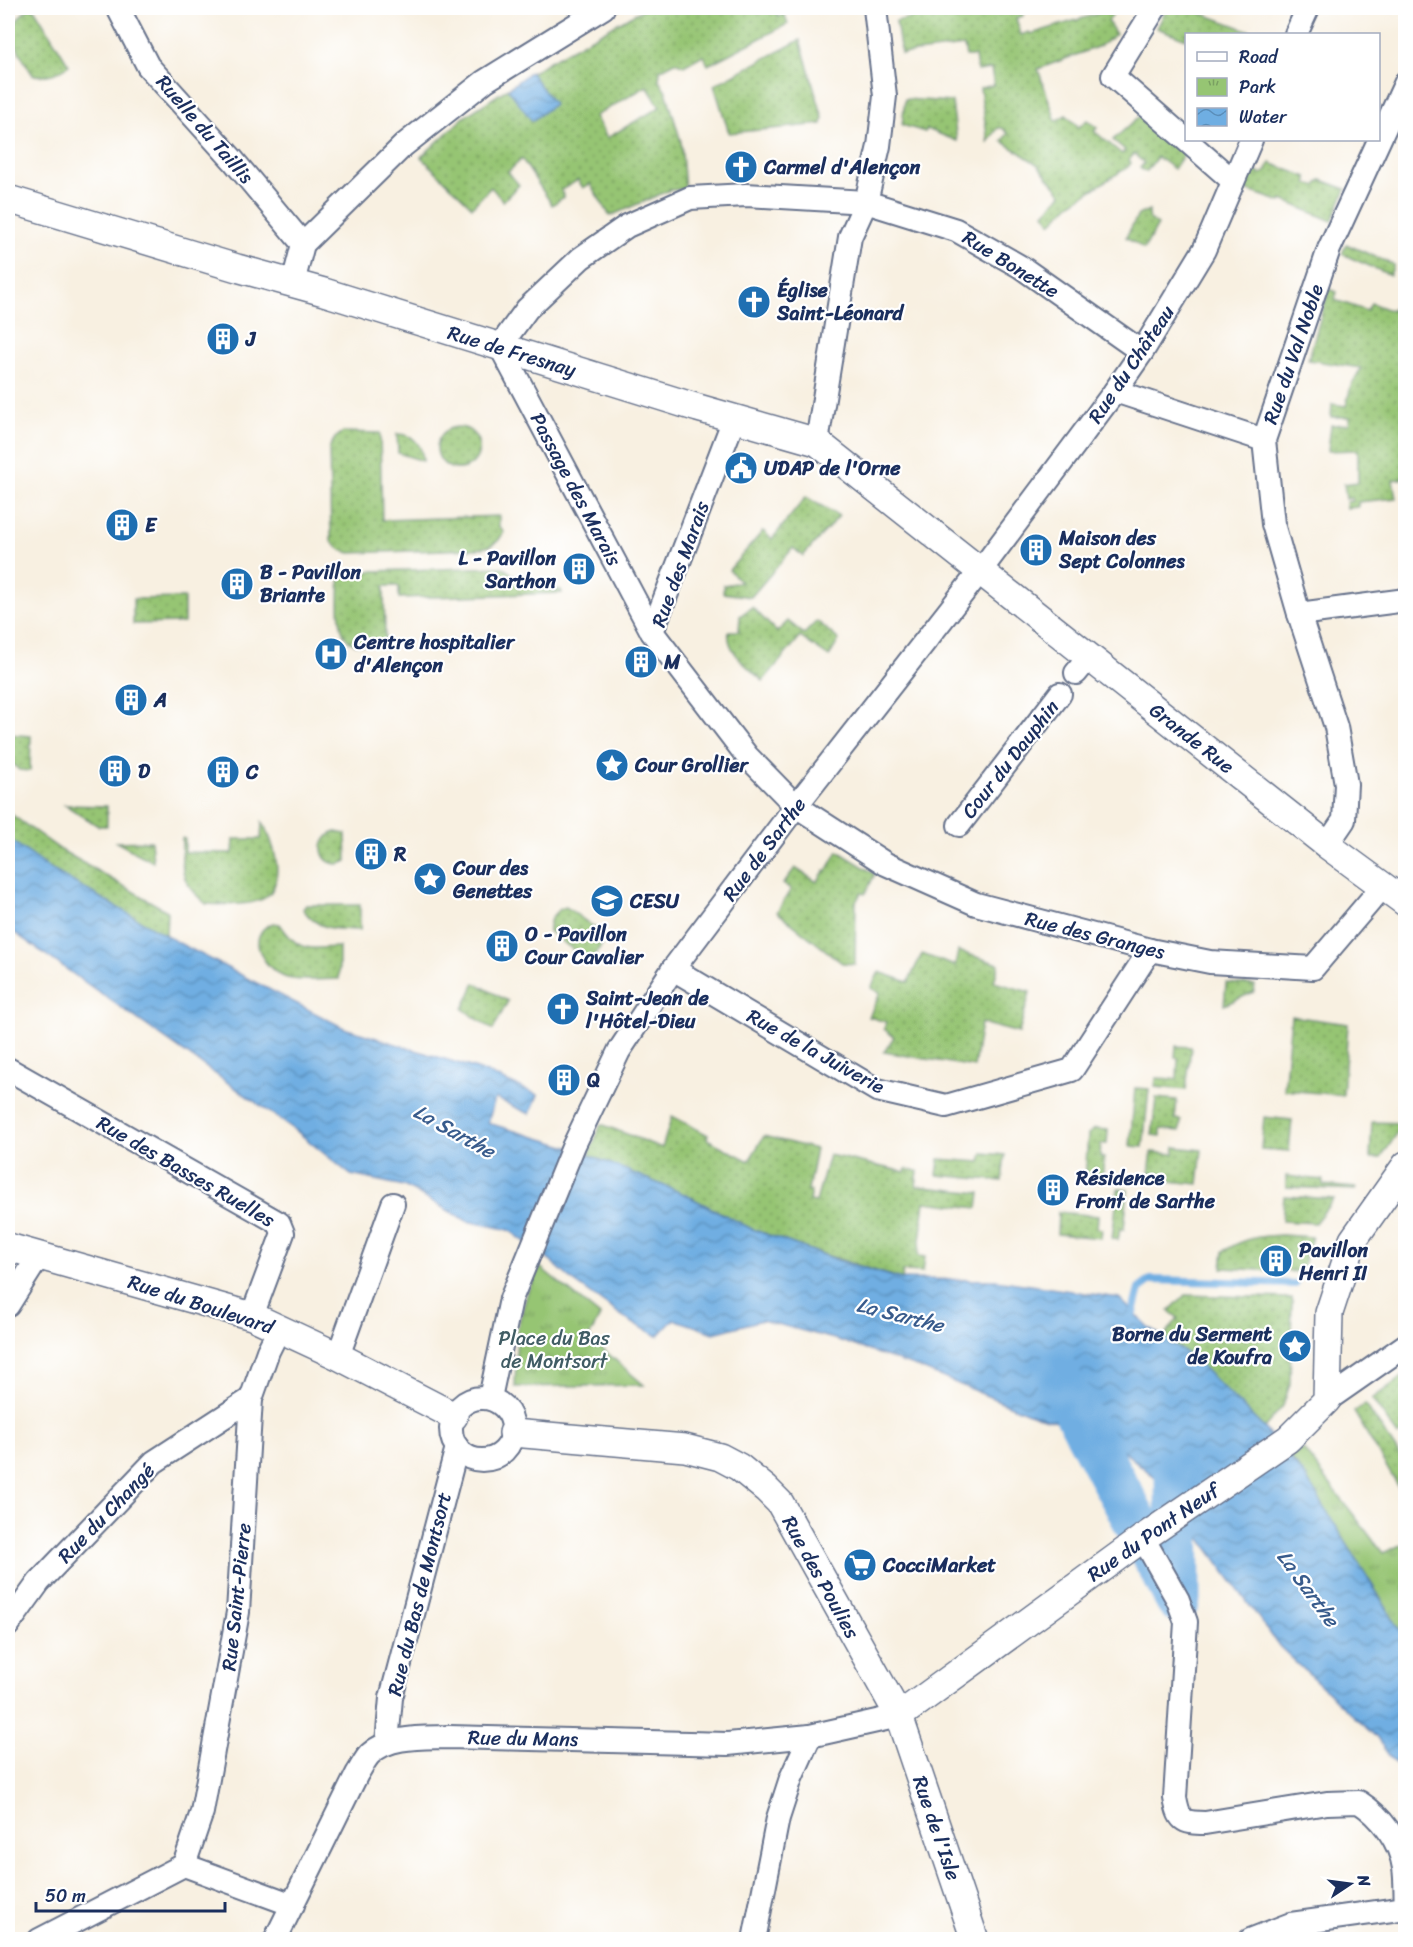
<svg xmlns="http://www.w3.org/2000/svg" width="1413" height="1947" font-family="Sriracha,sans-serif">
  <defs>
    <pattern id="grass-dots" width="8" height="8" patternUnits="userSpaceOnUse" patternTransform="scale(1.5)"><rect width="8" height="8" fill="#96c573"/><path d="M2 2h.1M6 6h.1" fill="none" stroke="#7aa062" stroke-width="1.8" stroke-linecap="round"/></pattern>
    <pattern id="park-tufts" width="24" height="20" patternUnits="userSpaceOnUse" patternTransform="scale(1.5)"><rect width="24" height="20" fill="#96c573"/><path d="M3 7l-1-3M5 7V3M7 7l1-3M15 17l-1-3M17 17v-4M19 17l1-3" fill="none" stroke="#7aa062"/></pattern>
    <pattern id="water-waves" width="16" height="10" patternUnits="userSpaceOnUse" patternTransform="scale(1.5)"><rect width="16" height="10" fill="#6faee2"/><path d="M0 5q4-4 8 0t8 0" fill="none" stroke="#5a8eba"/></pattern>
  </defs>
  <rect width="100%" height="100%" fill="#fff"/>
  <filter id="ink" filterUnits="userSpaceOnUse"><feTurbulence type="fractalNoise" baseFrequency=".0167" numOctaves="2"/><feDisplacementMap in="SourceGraphic" scale="12" xChannelSelector="R" yChannelSelector="G"/><feConvolveMatrix kernelMatrix="1 2 1 2 8 2 1 2 1" color-interpolation-filters="sRGB"/></filter>
  <filter id="wash" filterUnits="userSpaceOnUse"><feTurbulence type="fractalNoise" baseFrequency=".008" numOctaves="4" result="noise"/><feDisplacementMap in="SourceGraphic" scale="24" xChannelSelector="R" yChannelSelector="G"/><feGaussianBlur stdDeviation="1.35" result="paint"/><feColorMatrix in="noise" values="0 0 0 0 0 0 0 0 0 0 0 0 0 0 0 0 0 1.4 0 .05"/><feComposite in="paint" operator="in"/></filter>
  <g filter="url(#wash)">
    <rect width="100%" height="100%" fill="#f8f0e1"/>
    <g fill="url(#grass-dots)" stroke="#587a68" stroke-width="1.5" fill-rule="evenodd">
      <path d="M30 8H34L69 65C57 74 48 77 33 75 18 51 0 27 30 8Z"/>
      <path d="M645 8H773L779 17 784 13 788 24 708 65 703 55 684 66 675 62 660 70 659 80 666 91 681 142 685 189 670 190 610 216 590 184 583 188 578 180 561 190 564 197 552 205 522 159 508 172 519 185 503 201 491 187 472 207 421 157 464 117 548 62ZM647 86 660 107 607 138 595 116Z"/>
      <polygon points="952,8 1040,8 1023,13 1023,16 1016,18 1021,35 1029,32 1031,34 1116,8 1108,22 1116,34 1100,46 1038,69 1056,121 1066,115 1079,127 1087,120 1097,128 1094,131 1122,154 1125,150 1113,140 1143,113 1187,150 1174,169 1157,157 1146,172 1140,168 1144,163 1134,154 1129,160 1131,163 1128,167 1070,204 1051,223 1044,213 1062,194 1037,164 1002,141 1008,133 1002,128 998,128 988,142 980,88 994,85 991,69 977,71 975,56 966,56 964,46 901,54 896,21"/>
      <polygon points="1167,8 1187,8 1253,32 1251,34 1186,34 1186,39 1157,28"/>
      <polygon points="800,40 823,118 822,124 729,133 714,85"/>
      <polygon points="905,99 952,102 957,141 927,129 925,132 902,125"/>
      <polygon points="1270,163 1307,177 1307,184 1316,186 1321,180 1346,189 1332,221 1282,200 1281,202 1243,189 1251,170 1261,174 1266,172"/>
      <polygon points="1149,210 1149,219 1158,225 1144,249 1126,237 1138,215"/>
      <polygon points="1346,244 1394,265 1390,275 1342,254"/>
      <polygon points="1329,289 1337,292 1335,300 1367,311 1371,303 1392,311 1399,299 1405,301 1405,478 1393,480 1396,498 1358,502 1358,507 1347,508 1346,502 1352,501 1352,498 1346,499 1344,484 1358,482 1358,450 1328,451 1331,425 1349,424 1350,417 1331,417 1332,404 1346,406 1351,386 1361,368 1308,360"/>
      <circle cx="458" cy="448" r="21"/>
      <polygon points="343,432 380,433 382,520 499,516 499,527 504,532 498,541 490,546 477,549 350,553 341,550 331,541 329,448 335,438"/>
      <path d="M397 434C414 434 422 445 423 461L398 453Z"/>
      <polygon points="806,497 839,516 803,556 793,548 751,597 723,593 724,585 741,582 729,570 763,531 772,539"/>
      <path d="M502 567C520 580 540 589 561 590L562 593 399 598V586H384L385 643C374 644 361 647 352 643 334 635 340 589 340 572Z"/>
      <polygon points="184,598 184,623 133,624 133,599"/>
      <path d="M752 607 777 632 788 621 804 634 817 621 839 640 829 657 800 637 763 681C750 669 725 651 729 631H739L740 616Z"/>
      <polygon points="8,734 31,736 30,771 19,770 8,759"/>
      <polygon points="65,805 107,806 107,826 98,826"/>
      <polygon points="8,812 61,850 167,911 166,936 49,868 8,838"/>
      <path d="M262 822C273 840 287 880 266 897 255 906 220 905 206 904 179 881 182 871 182 838L185 839V852L233 853 234 839H261Z"/>
      <path d="M336 832 346 834 347 861C324 874 310 840 336 832Z"/>
      <polygon points="151,841 153,862 116,842"/>
      <polygon points="838,851 875,874 865,894 861,893 856,902 855,964 842,963 777,912 791,889 783,884 795,868 817,882 825,870 827,871"/>
      <path d="M306 905H360V930C336 929 318 931 303 909Z"/>
      <path d="M566 907 602 933 604 941 592 959H585L549 931C548 919 555 910 566 907Z"/>
      <path d="M273 923 280 924C299 953 307 948 339 947V979C323 979 303 982 287 978 265 971 242 935 273 923Z"/>
      <polygon points="958,951 999,964 994,982 1030,992 1019,1033 981,1023 974,1067 884,1052 894,1037 884,1029 886,1022 869,1017 880,993 871,988 879,972 908,982 922,954 955,966"/>
      <polygon points="475,983 508,1001 493,1030 463,1009"/>
      <polygon points="1226,983 1255,985 1254,992 1224,1005"/>
      <polygon points="1291,1016 1348,1024 1343,1095 1284,1090"/>
      <polygon points="1176,1046 1191,1047 1186,1090 1155,1087 1156,1078 1177,1079 1178,1058 1175,1057"/>
      <polygon points="1135,1088 1149,1089 1143,1147 1130,1146"/>
      <polygon points="1156,1098 1177,1100 1175,1119 1181,1120 1180,1131 1161,1129 1161,1136 1152,1135"/>
      <polygon points="672,1116 708,1135 707,1139 749,1161 764,1136 816,1149 808,1190 811,1191 809,1201 816,1202 829,1155 905,1172 906,1169 918,1171 916,1186 980,1193 978,1208 925,1202 918,1256 925,1257 923,1272 903,1271 902,1279 804,1248 752,1229 684,1194 589,1155 601,1124 662,1148"/>
      <polygon points="1264,1117 1292,1120 1289,1151 1261,1149"/>
      <polygon points="1372,1122 1404,1123 1381,1158 1370,1158"/>
      <polygon points="1095,1129 1108,1130 1107,1144 1101,1144 1100,1157 1104,1158 1102,1182 1085,1180 1088,1134"/>
      <polygon points="1175,1147 1202,1150 1198,1184 1168,1181 1169,1174 1149,1173 1152,1152 1174,1154"/>
      <polygon points="983,1153 1005,1155 1002,1181 937,1175 939,1159 981,1162"/>
      <polygon points="1286,1176 1323,1180 1323,1185 1356,1188 1356,1190 1286,1187"/>
      <polygon points="1118,1189 1128,1190 1124,1229 1120,1229 1118,1240 1112,1239"/>
      <polygon points="1284,1196 1334,1199 1315,1223 1282,1221"/>
      <polygon points="1058,1212 1098,1216 1097,1228 1102,1229 1101,1238 1057,1234"/>
      <path d="M1282 1235 1312 1237 1301 1272 1222 1268 1224 1251C1245 1238 1258 1236 1282 1235Z"/>
      <polygon points="1185,1295 1292,1298 1290,1384 1283,1406 1264,1428 1192,1357 1163,1338 1178,1318 1169,1311"/>
      <polygon points="1405,1375 1405,1430 1398,1436 1372,1399"/>
      <polygon points="1365,1404 1405,1463 1405,1498 1354,1412"/>
    </g>
    <g fill="url(#park-tufts)" stroke="#587a68" stroke-width="1.5">
      <polygon points="540,1267 600,1316 589,1337 644,1385 515,1387 517,1329 528,1291"/>
      <polygon points="1303,1449 1383,1553 1405,1543 1405,1638 1305,1476 1290,1457"/>
    </g>
    <g fill="url(#water-waves)" stroke="#456ea0" stroke-width="1.5">
      <polygon points="530,72 554,104 532,121 508,89"/>
      <polygon points="8,838 49,868 179,943 344,1028 480,1070 538,1095 530,1114 495,1098 488,1123 572,1148 684,1194 752,1229 837,1260 901,1279 996,1280 1119,1298 1147,1326 1192,1357 1264,1428 1305,1476 1405,1638 1405,1778 1376,1737 1280,1647 1157,1479 1099,1431 1036,1416 922,1369 838,1340 762,1320 714,1333 674,1319 658,1336 631,1322 573,1281 554,1264 509,1230 467,1221 404,1186 351,1175 295,1130 8,928"/>
    </g>
    <g fill="none" stroke-linecap="round" stroke-linejoin="round">
      <polyline stroke="#6faee2" stroke-width="8" points="1133,1312 1139,1289 1151,1280 1295,1284"/>
      <polyline stroke="#6faee2" stroke-width="45" points="1056,1374 1178,1600 1177,1471"/>
    </g>
  </g>
  <g filter="url(#ink)">
    <g fill="none" stroke-linecap="round" stroke-linejoin="round">
      <g stroke="#68738c" stroke-width="26">
        <g id="minor">
          <polyline points="118,8 148,66 233,160 303,244"/>
          <polyline points="1155,8 1113,76 1233,181"/>
          <polyline points="1296,34 1308,8"/>
          <polyline points="293,283 303,244 404,145 485,81 603,8"/>
          <polyline points="1115,391 1264,440"/>
          <polyline points="734,419 652,632 747,756 796,806 886,864 976,904 1150,950 1210,962 1313,968 1383,886"/>
          <polyline points="817,442 850,237 866,202 879,146 885,96 875,8"/>
          <polyline points="1299,614 1406,600"/>
          <polyline points="652,632 500,346 527,309 581,258 627,226 690,198 746,195 866,202 956,230 1021,267 1142,352"/>
          <polyline points="1076,673 1090,656"/>
          <polyline points="959,825 1060,694"/>
          <polyline points="1327,845 1344,820 1346,784 1336,727 1299,614 1273,524 1264,440 1329,249 1406,82"/>
          <polyline points="673,969 877,1090 946,1106 1072,1070 1150,950"/>
          <polyline points="8,1069 279,1223 283,1233 252,1316"/>
          <polyline points="8,1305 39,1256"/>
          <polyline points="338,1356 393,1204"/>
          <circle cx="482" cy="1429" r="31"/>
          <polyline points="490,1398 511,1299 574,1145 619,1051 673,969 796,806 981,570 1115,391 1142,352 1204,250 1251,140"/>
          <polyline points="1327,1400 1406,1345"/>
          <path d="M1143 1538 1178 1600 1186 1622 1175 1798C1179 1820 1182 1823 1205 1823L1327 1803 1359 1802C1381 1816 1400 1841 1404 1868 1406 1880 1405 1894 1406 1907"/>
          <polyline points="8,1625 39,1582 154,1462 251,1399"/>
          <polyline points="387,1743 391,1698 457,1447"/>
          <polyline points="184,1865 202,1812 238,1612 251,1399 268,1351 279,1329"/>
          <polyline points="39,1940 184,1865 293,1905"/>
          <path d="M275 1940 357 1774C361 1768 365 1759 370 1754 390 1735 424 1738 449 1737L728 1744 810 1736 899 1716"/>
          <polyline points="754,1940 778,1818 791,1778 810,1736"/>
          <polyline points="1250,1940 1291,1924 1406,1908"/>
        </g>
      </g>
      <g stroke="#68738c" stroke-width="30">
        <g id="tertiary">
          <polyline points="8,199 237,268 324,292 698,408 817,442 1327,845 1406,903"/>
          <polyline points="8,1247 252,1316 338,1356 454,1416"/>
          <polyline points="513,1433 685,1448 720,1457 739,1467 766,1489 780,1503 899,1716 975,1940"/>
          <polyline points="899,1716 1143,1538 1288,1439 1327,1400 1329,1313 1353,1240 1406,1165"/>
        </g>
      </g>
      <use href="#minor" stroke="#fff" stroke-width="22"/>
      <use href="#tertiary" stroke="#fff" stroke-width="27"/>
    </g>
  </g>
  <defs>
    <g id="church-disc" transform="scale(1.725)"><circle r="9.5" fill="#1f6fb2" stroke="#fff"/><path d="M-1.2-6h2.4v3.5h3.3v2.4h-3.3V6h-2.4V-.1h-3.3v-2.4h3.3Z" fill="#fff"/></g>
    <g id="building-disc" transform="scale(1.725)"><circle r="9.5" fill="#1f6fb2" stroke="#fff"/><path d="M-4-6H4V6H1V3H-1V6H-4ZM-2.5-4.3h1.7v1.8h-1.7ZM.8-4.3h1.7v1.8H.8ZM-2.5-1h1.7V.8h-1.7ZM.8-1h1.7V.8H.8Z" fill="#fff"/></g>
    <g id="civic-disc" transform="scale(1.725)"><circle r="9.5" fill="#1f6fb2" stroke="#fff"/><path d="M-.6-6.5H3V-4.5H.6V-3L4-1V1h2V6H-6V1h2V-1L-.6-3ZM-1.2 2.5V6h2.4V2.5Z" fill="#fff"/></g>
    <g id="hospital-disc" transform="scale(1.725)"><circle r="9.5" fill="#1f6fb2" stroke="#fff"/><path d="M-5-5h3v3.5h4V-5h3V5h-3V1.5h-4V5h-3Z" fill="#fff"/></g>
    <g id="sight-disc" transform="scale(1.725)"><circle r="9.5" fill="#1f6fb2" stroke="#fff"/><path d="M0-6L1.8-2.2L6-1.7L2.9 1.2L3.7 5.4L0 3.3L-3.7 5.4L-2.9 1.2L-6-1.7L-1.8-2.2Z" fill="#fff"/></g>
    <g id="school-disc" transform="scale(1.725)"><circle r="9.5" fill="#1f6fb2" stroke="#fff"/><path d="M0-5L7-2L0 1L-7-2ZM-4 1L0 2.5L4 1V4Q0 6-4 4Z" fill="#fff"/></g>
    <g id="supermarket-disc" transform="scale(1.725)"><circle r="9.5" fill="#1f6fb2" stroke="#fff"/><path d="M-6-5.5h2.5l.6 2H6L4.5 2H-2.5L-4.4-4H-6ZM-1.5 3.2a1.3 1.3 0 1 0 .1 0ZM3 3.2a1.3 1.3 0 1 0 .1 0Z" fill="#fff"/></g>
  </defs>
  <g fill-rule="evenodd">
    <use href="#church-disc" x="741" y="167"/>
    <use href="#church-disc" x="754" y="302"/>
    <use href="#building-disc" x="223" y="339"/>
    <use href="#civic-disc" x="741" y="468"/>
    <use href="#building-disc" x="122" y="525"/>
    <use href="#building-disc" x="1036" y="550"/>
    <use href="#building-disc" x="579" y="569"/>
    <use href="#building-disc" x="237" y="584"/>
    <use href="#hospital-disc" x="331" y="654"/>
    <use href="#building-disc" x="641" y="662"/>
    <use href="#building-disc" x="131" y="700"/>
    <use href="#sight-disc" x="612" y="765"/>
    <use href="#building-disc" x="115" y="771"/>
    <use href="#building-disc" x="223" y="772"/>
    <use href="#building-disc" x="371" y="854"/>
    <use href="#sight-disc" x="430" y="879"/>
    <use href="#school-disc" x="607" y="901"/>
    <use href="#building-disc" x="502" y="946"/>
    <use href="#church-disc" x="563" y="1009"/>
    <use href="#building-disc" x="564" y="1080"/>
    <use href="#building-disc" x="1053" y="1190"/>
    <use href="#building-disc" x="1276" y="1261"/>
    <use href="#sight-disc" x="1295" y="1346"/>
    <use href="#supermarket-disc" x="860" y="1565"/>
  </g>
  <g text-anchor="middle" stroke-width="4.5" stroke-linejoin="round" paint-order="stroke">
    <g font-size="20" fill="#1b2f5e" stroke="#fff">
      <text transform="translate(205 129) rotate(49)" y="7">Ruelle du Taillis</text>
      <text transform="translate(1011 264) rotate(32)" y="7">Rue Bonette</text>
      <text transform="translate(512 351) rotate(17)" y="7">Rue de Fresnay</text>
      <text transform="translate(1293 354) rotate(-71)" y="7">Rue du Val Noble</text>
      <text transform="translate(1131 364) rotate(-56)" y="7">Rue du Château</text>
      <text transform="translate(576 489) rotate(62)" y="7">Passage des Marais</text>
      <text transform="translate(680 564) rotate(-70)" y="7">Rue des Marais</text>
      <text transform="translate(1192 738) rotate(38)" y="7">Grande Rue</text>
      <text transform="translate(1010 759) rotate(-52)" y="7">Cour du Dauphin</text>
      <text transform="translate(764 849) rotate(-53)" y="7">Rue de Sarthe</text>
      <text transform="translate(1095 935) rotate(14)" y="7">Rue des Granges</text>
      <text transform="translate(816 1051) rotate(29)" y="7">Rue de la Juiverie</text>
      <text transform="translate(186 1171) rotate(30)" y="7">Rue des Basses Ruelles</text>
      <text transform="translate(201 1304) rotate(18)" y="7">Rue du Boulevard</text>
      <text transform="translate(106 1513) rotate(-46)" y="7">Rue du Changé</text>
      <text transform="translate(1153 1532) rotate(-35)" y="7">Rue du Pont Neuf</text>
      <text transform="translate(821 1577) rotate(61)" y="7">Rue des Poulies</text>
      <text transform="translate(419 1594) rotate(-76)" y="7">Rue du Bas de Montsort</text>
      <text transform="translate(236 1597) rotate(-84)" y="7">Rue Saint-Pierre</text>
      <text transform="translate(523 1738) rotate(1)" y="7">Rue du Mans</text>
      <text transform="translate(937 1828) rotate(71)" y="7">Rue de l'Isle</text>
    </g>
    <g font-size="20" font-weight="bold" fill="#1b2f5e" stroke="#fff" text-anchor="start">
      <text x="764" y="174">Carmel d'Alençon</text>
      <text x="777" y="297">Église<tspan x="777" dy="23">Saint-Léonard</tspan></text>
      <text x="246" y="346">J</text>
      <text x="764" y="475">UDAP de l'Orne</text>
      <text x="145" y="532">E</text>
      <text x="1059" y="545">Maison des<tspan x="1059" dy="23">Sept Colonnes</tspan></text>
      <text x="556" y="565" text-anchor="end">L - Pavillon<tspan x="556" dy="23">Sarthon</tspan></text>
      <text x="260" y="579">B - Pavillon<tspan x="260" dy="23">Briante</tspan></text>
      <text x="354" y="649">Centre hospitalier<tspan x="354" dy="23">d'Alençon</tspan></text>
      <text x="664" y="669">M</text>
      <text x="154" y="707">A</text>
      <text x="635" y="772">Cour Grollier</text>
      <text x="138" y="778">D</text>
      <text x="246" y="779">C</text>
      <text x="394" y="861">R</text>
      <text x="453" y="875">Cour des<tspan x="453" dy="23">Genettes</tspan></text>
      <text x="630" y="908">CESU</text>
      <text x="525" y="941">O - Pavillon<tspan x="525" dy="23">Cour Cavalier</tspan></text>
      <text x="586" y="1005">Saint-Jean de<tspan x="586" dy="23">l'Hôtel-Dieu</tspan></text>
      <text x="587" y="1087">Q</text>
      <text x="1076" y="1185">Résidence<tspan x="1076" dy="23">Front de Sarthe</tspan></text>
      <text x="1299" y="1257">Pavillon<tspan x="1299" dy="23">Henri II</tspan></text>
      <text x="1272" y="1341" text-anchor="end">Borne du Serment<tspan x="1272" dy="23">de Koufra</tspan></text>
      <text x="883" y="1572">CocciMarket</text>
    </g>
    <g font-size="20" fill="#405c64" stroke="#fff">
      <text x="554" y="1345">Place du Bas<tspan x="554" dy="23">de Montsort</tspan></text>
    </g>
    <g font-size="21" font-style="italic" fill="#385b8c" stroke="#fff">
      <text transform="translate(454 1131) rotate(29)" y="7">La Sarthe</text>
      <text transform="translate(900 1315) rotate(14)" y="7">La Sarthe</text>
      <text transform="translate(1308 1588) rotate(54)" y="7">La Sarthe</text>
    </g>
  </g>
  <rect width="1413" height="1947" fill="none" stroke="#fff" stroke-width="30"/>
  <rect x="1185" y="33" width="195" height="108" fill="#ffffff" stroke="#a4acbf" stroke-width="1.5"/>
  <rect x="1197" y="52" width="30" height="9" fill="#ffffff" stroke="#a4acbf" stroke-width="1.5"/>
  <text x="1239" y="63" font-size="18" fill="#1b2f5e">Road</text>
  <rect x="1197" y="78" width="30" height="18" fill="url(#park-tufts)" stroke="#a4acbf" stroke-width="1.5"/>
  <text x="1239" y="93" font-size="18" fill="#1b2f5e">Park</text>
  <rect x="1197" y="108" width="30" height="18" fill="url(#water-waves)" stroke="#a4acbf" stroke-width="1.5"/>
  <text x="1239" y="123" font-size="18" fill="#1b2f5e">Water</text>
  <g transform="translate(1350 1884) rotate(77)" stroke="#ffffff" stroke-width="4.5" paint-order="stroke">
  <path d="M0-4.5L10 22L0 15L-10 22Z" fill="#1b2f5e"/>
  <text y="-9" font-size="16" font-weight="bold" text-anchor="middle" fill="#1b2f5e">N</text>
  </g>
  <path d="M36 1902v9h189v-9" fill="none" stroke="#1b2f5e" stroke-width="3"/>
  <text x="45" y="1902" font-size="18" fill="#1b2f5e" stroke="#ffffff" stroke-width="4.5" paint-order="stroke">50 m</text>
</svg>
